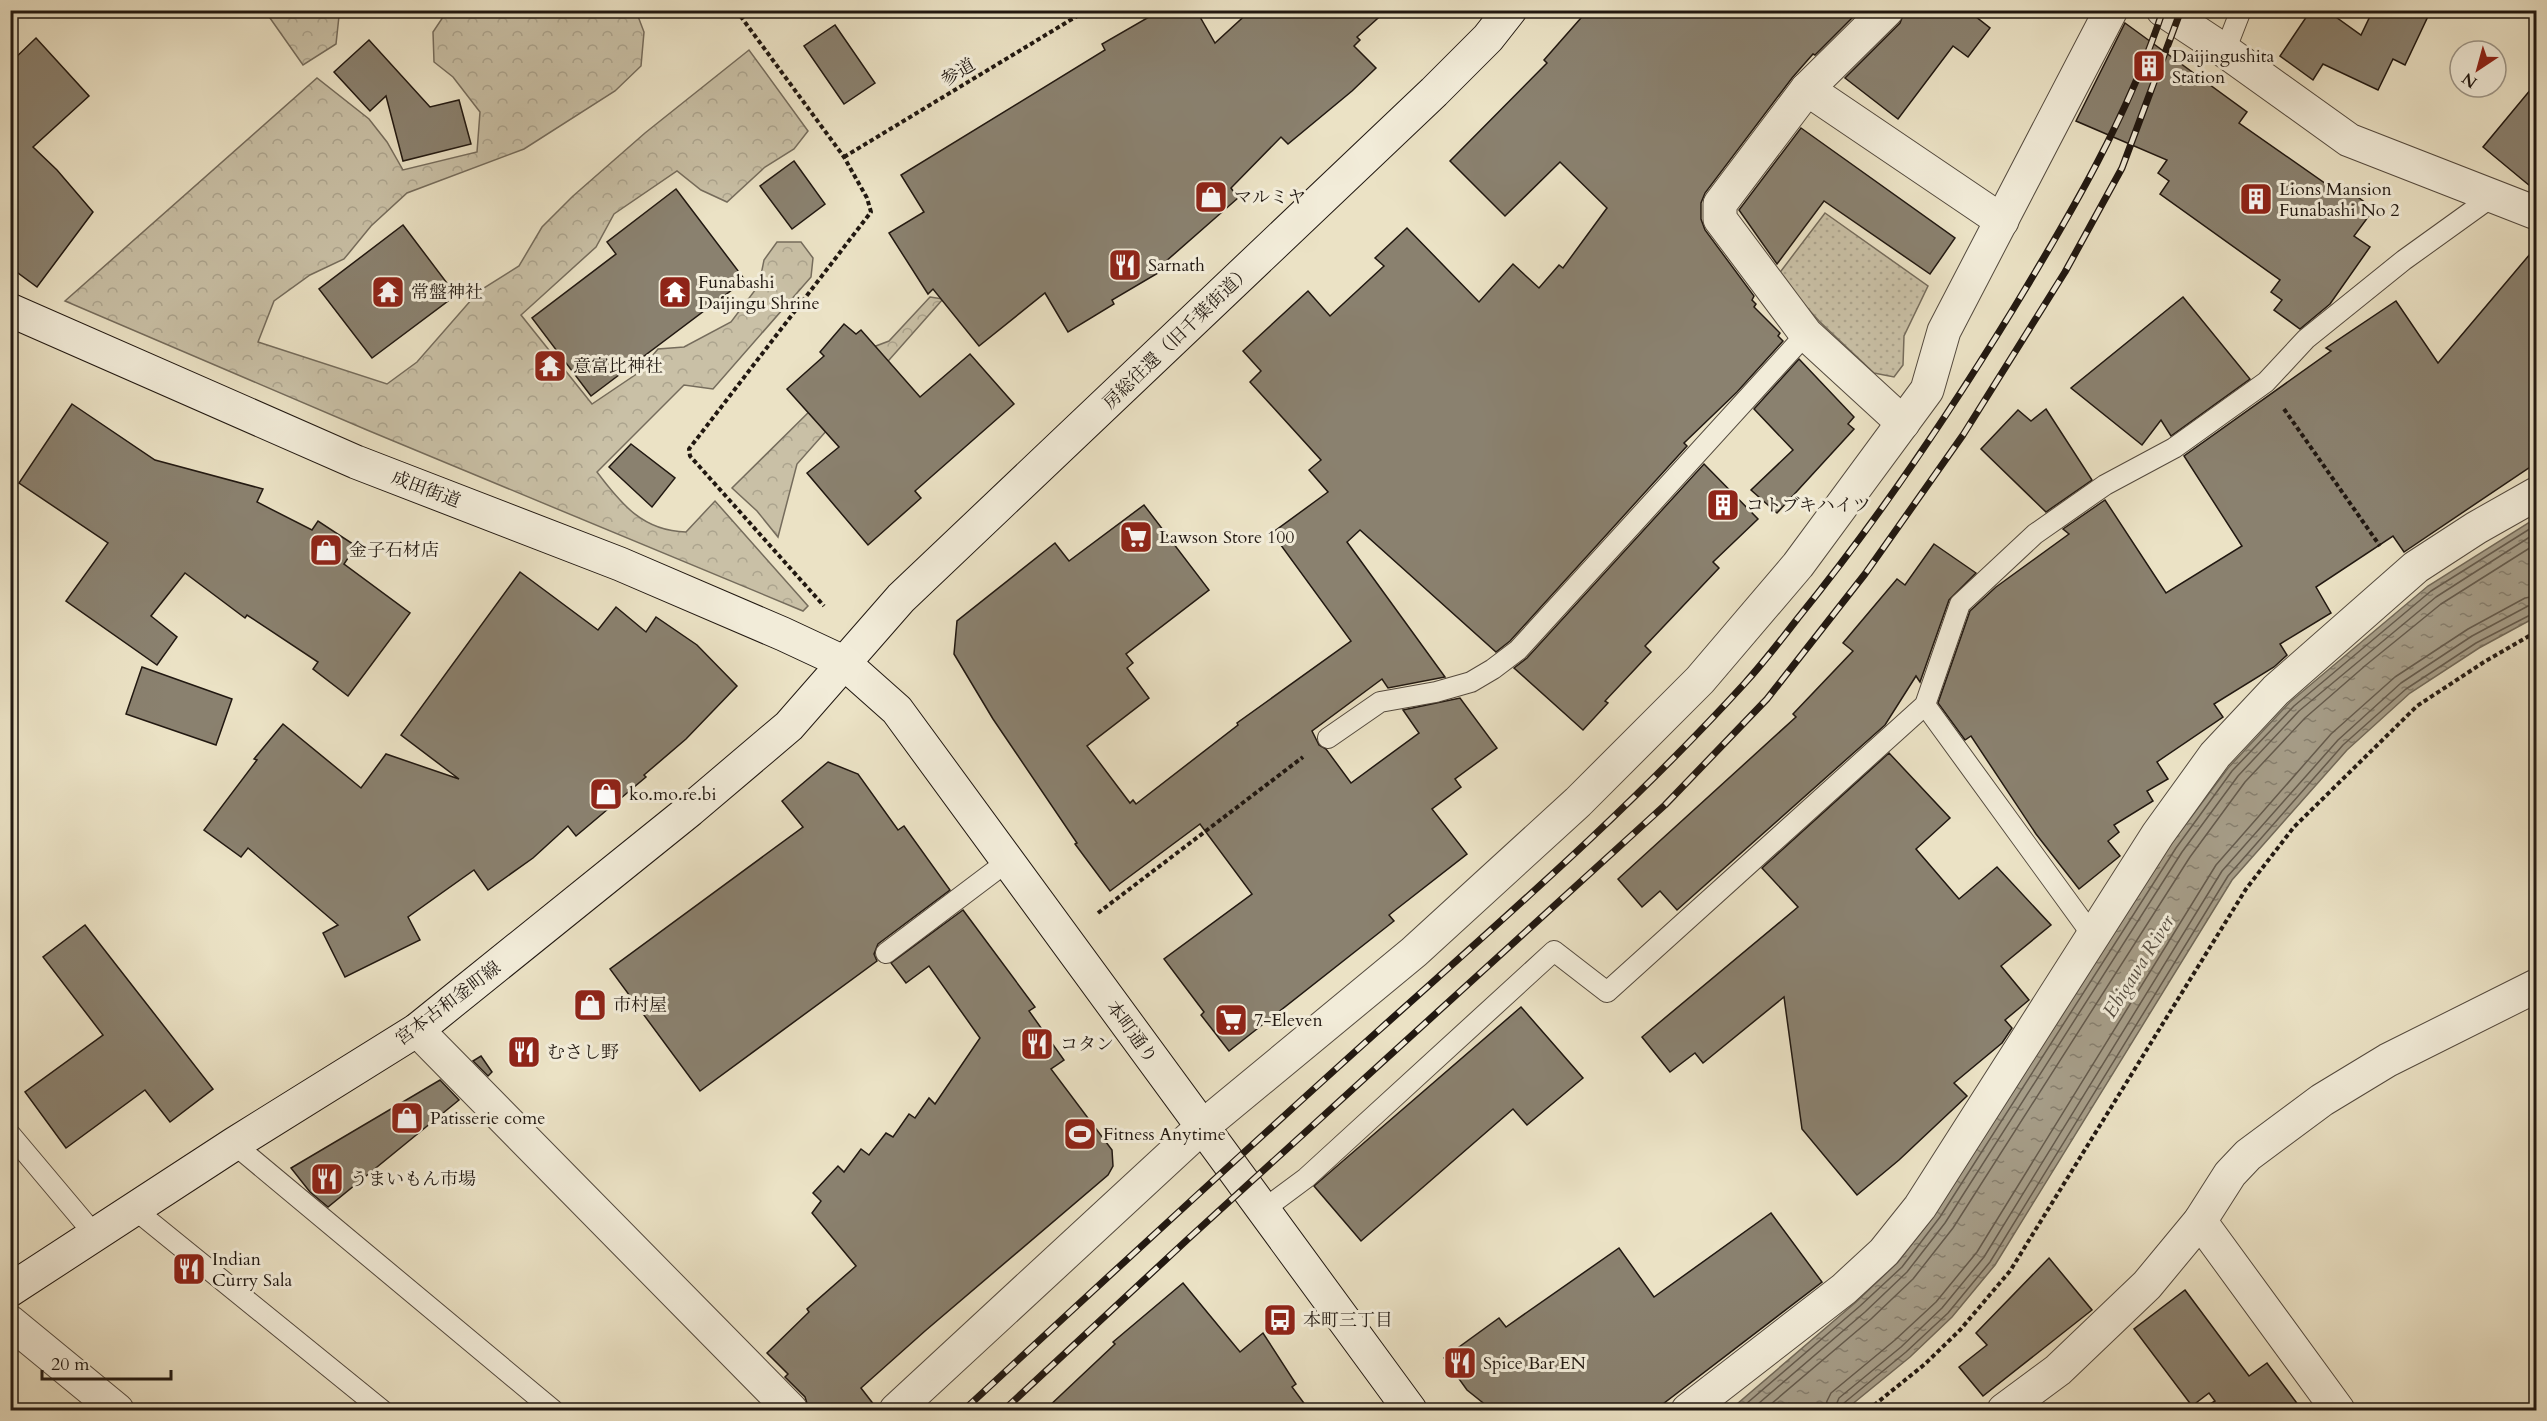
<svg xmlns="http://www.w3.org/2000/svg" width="2547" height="1421" font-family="Cardo,'Noto Serif JP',serif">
  <defs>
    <pattern id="grass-dots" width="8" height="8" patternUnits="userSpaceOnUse" patternTransform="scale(1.5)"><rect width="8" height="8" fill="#c9c0a6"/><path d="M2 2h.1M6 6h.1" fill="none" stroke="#aca48e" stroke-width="1.8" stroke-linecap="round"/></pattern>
    <pattern id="forest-crowns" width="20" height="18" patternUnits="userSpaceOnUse" patternTransform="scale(1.5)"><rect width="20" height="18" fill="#c9c0a6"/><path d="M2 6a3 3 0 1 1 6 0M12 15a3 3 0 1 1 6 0" fill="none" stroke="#aca48e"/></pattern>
    <pattern id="water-ripples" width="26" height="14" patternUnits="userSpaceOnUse" patternTransform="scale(1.5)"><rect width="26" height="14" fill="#a69d88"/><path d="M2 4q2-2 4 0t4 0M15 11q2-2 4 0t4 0" fill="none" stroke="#877f6e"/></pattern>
  </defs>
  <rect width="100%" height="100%" fill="#ebe2c5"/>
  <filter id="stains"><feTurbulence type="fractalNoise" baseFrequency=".00333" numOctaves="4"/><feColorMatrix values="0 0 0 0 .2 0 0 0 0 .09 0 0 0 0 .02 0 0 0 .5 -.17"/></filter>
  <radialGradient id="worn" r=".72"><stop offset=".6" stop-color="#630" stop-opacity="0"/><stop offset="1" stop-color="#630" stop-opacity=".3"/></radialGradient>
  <polygon fill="url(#grass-dots)" stroke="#756c5c" stroke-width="1.5" points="1825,213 1928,286 1904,336 1903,365 1894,377 1874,373 1819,321 1778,275"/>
  <g fill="url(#forest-crowns)" stroke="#756c5c" stroke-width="1.5">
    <polygon points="265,11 336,11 339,16 336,44 303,65"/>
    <path d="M447 11H636L644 32 641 66 615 91 524 149 407 193 371 226 344 259 310 275 274 301 258 342 387 384 417 362 479 291 519 266 542 227 573 196 645 133 749 50 808 131 794 149 765 167 727 202 701 190 677 171 614 214 596 247 521 315 592 404 638 373 658 349 684 347 731 322 759 285 764 260 777 242H801L813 258 811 277 713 389 684 385 597 472C621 504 643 531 686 532L715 501 808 606 803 611 367 430 65 301 317 78 369 119 387 142 403 170 477 152 480 112 453 77 434 62 433 32Z"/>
    <polygon points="930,297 943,299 797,464 778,537 757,511 732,488 821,400 868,349 889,341"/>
  </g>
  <polygon fill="url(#water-ripples)" stroke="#716858" stroke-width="1.5" points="2536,518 2536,617 2479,648 2410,693 2347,750 2232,880 1995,1265 1952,1317 1910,1357 1845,1410 1730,1410 1856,1302 1898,1262 1935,1214 2171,844 2228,768 2290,702 2428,586"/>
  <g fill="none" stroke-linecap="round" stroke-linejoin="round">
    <g stroke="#645a4c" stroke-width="1.5">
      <polyline points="1739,1410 1860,1306 1902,1267 1940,1217 2176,848 2232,771 2294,706 2431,591 2536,525"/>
      <polyline points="1751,1410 1865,1312 1907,1272 1945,1223 2182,852 2238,776 2299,711 2436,597 2536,533"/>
      <polyline points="1764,1410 1871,1319 1913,1279 1953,1228 2190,857 2245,782 2305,718 2366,665 2441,604 2536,544"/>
      <polyline points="1825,1410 1827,1401 1831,1393 1895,1340 1936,1302 1977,1252 2216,865 2331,734 2395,677 2468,629 2525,598 2536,596"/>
      <polyline points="1834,1410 1839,1398 1901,1347 1942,1308 1984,1257 2222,871 2338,740 2401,683 2472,636 2528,606 2536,605"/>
      <polyline points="1842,1410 1844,1403 1906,1352 1948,1313 1990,1262 2228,876 2343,745 2406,689 2476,643 2536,612"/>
    </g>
  </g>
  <g fill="#8a816f" stroke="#211811" stroke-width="1.5">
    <polygon points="1161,10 1196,10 1215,43 1251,10 1387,10 1357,37 1360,40 1354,46 1376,68 1352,91 1288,144 1281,137 1231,188 1238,198 1156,270 1158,273 1112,300 1114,304 1068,332 1045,293 979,346 933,289 928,294 889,233 924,212 901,175 1105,50 1102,44"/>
    <polygon points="1588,10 1860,10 1815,55 1813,54 1792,78 1705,193 1701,203 1701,219 1705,230 1754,296 1752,300 1756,304 1754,307 1780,333 1778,336 1783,341 1737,392 1684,443 1687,446 1510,641 1496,652 1360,530 1347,542 1445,677 1388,688 1382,679 1312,731 1319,745 1326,749 1351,783 1419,733 1403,710 1460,698 1497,748 1455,779 1461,787 1432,809 1467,854 1389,915 1394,921 1229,1051 1201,1015 1204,1012 1164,959 1252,894 1200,824 1110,891 1075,844 1077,843 993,719 954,654 957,621 1055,543 1069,561 1144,505 1209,590 1126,654 1133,663 1127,668 1149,698 1087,746 1130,803 1133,800 1136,804 1238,725 1237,723 1351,641 1272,533 1328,492 1309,470 1321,460 1250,382 1261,371 1243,351 1308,291 1330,316 1384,266 1375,258 1407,228 1479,302 1513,264 1539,288 1559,265 1563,268 1607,208 1560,162 1505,216 1450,161 1547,63 1544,60"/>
    <polygon points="1905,10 1979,10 1975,16 1990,28 1968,57 1953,46 1898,119 1845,78 1900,23"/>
    <polygon points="2311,10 2326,10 2361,35 2373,10 2431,10 2405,65 2393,59 2378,90 2323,64 2313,80 2280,56"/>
    <polygon points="2125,23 2247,112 2239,123 2339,193 2344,187 2374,209 2354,236 2370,247 2330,304 2300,329 2274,310 2282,300 2271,292 2280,280 2160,194 2169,181 2158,173 2167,160 2076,121"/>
    <polygon points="835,25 875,83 844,104 804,46"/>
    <polygon points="36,38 89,96 33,147 57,170 93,212 37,287 10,267 11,62"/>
    <polygon points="369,40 430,107 459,100 471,144 403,161 386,96 370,111 334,72"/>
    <polygon points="2536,83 2536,191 2483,147"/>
    <polygon points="1801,128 1955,238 1930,274 1824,201 1777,264 1739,210"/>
    <polygon points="794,161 825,204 792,229 760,186"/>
    <polygon points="676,189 745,280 591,396 532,318 616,254 607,242"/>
    <polygon points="403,225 456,295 372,358 319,289"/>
    <polygon points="2536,247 2536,463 2404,552 2393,536 2316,587 2331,613 2280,644 2287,655 2274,667 2214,704 2223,717 2157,762 2168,779 2147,791 2153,801 2114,825 2119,832 2108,841 2120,856 2079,889 2036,834 1971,736 1965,740 1938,703 1970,611 1996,587 2069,534 2063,529 2105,500 2166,593 2242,546 2184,456 2331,351 2326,348 2396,301 2438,363"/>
    <polygon points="2183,297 2250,379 2171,436 2161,420 2142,445 2071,388"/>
    <polygon points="844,324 856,334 861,330 920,397 970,354 1014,404 915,491 921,498 868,545 807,473 839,447 787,389 824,356 820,352"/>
    <polygon points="1799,359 1854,417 1848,424 1854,429 1777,513 1751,490 1793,450 1754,409"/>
    <polygon points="72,404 155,460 263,489 257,502 312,530 318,521 356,546 344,564 410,613 348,696 313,669 318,662 247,615 245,618 185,573 151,616 177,637 157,665 66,601 108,543 19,483"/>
    <polygon points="2046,409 2092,480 2046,512 1981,449 2018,410 2031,421"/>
    <polygon points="631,444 675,478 652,507 609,467"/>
    <polygon points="1704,464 1758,519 1713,562 1719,568 1645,646 1651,652 1605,701 1608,703 1583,730 1514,668 1527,658"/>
    <polygon points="1934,544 1976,573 1949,600 1920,682 1916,676 1885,725 1677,910 1660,891 1642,907 1618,879 1796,717 1793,714 1853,651 1843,643 1897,579 1905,585"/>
    <polygon points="520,572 598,630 616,607 646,632 656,617 697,645 737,686 686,739 644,775 646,777 576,836 568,826 533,858 488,890 474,870 408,917 420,940 345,977 323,933 338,925 248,848 241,857 204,830 257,760 254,759 283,724 361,788 386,754 459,779 401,735"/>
    <polygon points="142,667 232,699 216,745 126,714"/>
    <polygon points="1889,753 1950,818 1916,849 1959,899 1997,867 2051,925 2001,966 2029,1000 2005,1020 2012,1028 2002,1043 1954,1083 1967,1096 1899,1160 1857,1195 1802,1129 1784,997 1703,1063 1695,1053 1670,1072 1642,1037 1798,907 1762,868"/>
    <polygon points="828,762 858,774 898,830 904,826 950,890 878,944 874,954 877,961 700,1091 610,969 803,827 782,801"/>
    <polygon points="963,910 1035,1007 1029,1011 1064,1060 1051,1069 1112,1150 1113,1166 1108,1175 925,1331 861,1388 878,1410 809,1410 805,1397 785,1377 788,1374 767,1353 809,1312 807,1309 856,1266 812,1213 821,1201 813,1193 838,1166 844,1172 861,1149 869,1155 886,1133 893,1137 909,1114 915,1118 929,1098 935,1104 980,1038 929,966 906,983 891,963"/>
    <polygon points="85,925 213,1089 170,1122 145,1090 66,1148 25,1092 103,1035 43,957"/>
    <polygon points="1521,1007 1583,1078 1527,1125 1513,1109 1361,1241 1314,1186"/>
    <polygon points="481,1056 492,1072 488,1076 473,1061"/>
    <polygon points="440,1080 459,1100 328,1207 310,1192 291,1168"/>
    <polygon points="1771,1213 1822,1282 1655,1410 1492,1410 1467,1390 1444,1358 1499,1318 1506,1327 1619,1248 1654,1297"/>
    <polygon points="2049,1258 2092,1310 1983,1396 1959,1367 1987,1345 1976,1333"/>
    <polygon points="1183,1283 1240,1352 1263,1333 1296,1384 1292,1387 1309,1410 1045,1410 1115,1344 1113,1342"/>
    <polygon points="2185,1290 2249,1376 2267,1363 2302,1410 2201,1410 2215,1401 2209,1393 2192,1406 2134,1329"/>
  </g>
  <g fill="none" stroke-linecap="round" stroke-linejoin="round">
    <g stroke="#544a3e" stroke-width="22">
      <g id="lane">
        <polyline points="2225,51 2241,10"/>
        <polyline points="1925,705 2093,936"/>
        <polyline points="1328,738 1380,702 1436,692 1471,682 1493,669 1518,650 1806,334"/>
        <polyline points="886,953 1008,861"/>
        <polyline points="10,1134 95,1235"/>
        <polyline points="234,1144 553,1410"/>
        <polyline points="133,1208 382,1410"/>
        <polyline points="1263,1210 1306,1178 1554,951 1607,992 1925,705 1960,604 2035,534 2105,485 2174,448 2266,382 2306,339 2404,260 2493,196"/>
      </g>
    </g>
    <g stroke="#544a3e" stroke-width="35">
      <g id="street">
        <polyline points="1887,10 1807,89 1720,204 1720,219 1806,334 1903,423"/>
        <polyline points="2163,10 2225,51 2349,140 2536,213"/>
        <polyline points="1807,89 2002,221"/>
        <polyline points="417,1030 791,1410"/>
        <polyline points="2200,1221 2338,1410"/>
        <polyline points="10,1322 117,1410"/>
        <polyline points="896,1410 1201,1128 1414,952 1578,802 1700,680 1798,565 1927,390 1944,331 2111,10"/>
        <polyline points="1688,1410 1844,1289 1884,1252 1920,1207 2158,834 2215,755 2276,690 2416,567 2476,528 2536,494"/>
        <polyline points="2004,1410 2058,1370 2147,1285 2200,1221 2230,1174 2248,1155 2322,1100 2388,1060 2536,986"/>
      </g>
    </g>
    <g stroke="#211811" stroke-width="35">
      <g id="secondary">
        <polyline points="10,310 356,462 620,564 783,634 843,662 897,710 1410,1410"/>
        <polyline points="10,1290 234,1144 417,1030 690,810 789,726 901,598 1434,92 1488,38 1510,10"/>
      </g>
    </g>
    <g stroke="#211811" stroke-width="4" stroke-dasharray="4.5 3" stroke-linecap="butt">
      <polyline points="736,10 844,157 867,198 871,212 689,449 690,456 824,606"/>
      <polyline points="844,157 1087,10"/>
      <polyline points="2284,409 2380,546"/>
      <polyline points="1098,913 1303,757"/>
      <polyline points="1868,1410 1925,1364 1960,1330 2010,1271 2246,889 2294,827 2417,706 2484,662 2536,632"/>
    </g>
    <use href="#lane" stroke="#f2ecd9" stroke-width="20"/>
    <use href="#street" stroke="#f2ecd9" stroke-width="33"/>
    <use href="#secondary" stroke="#f2ecd9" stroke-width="33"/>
    <g stroke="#211811" stroke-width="7">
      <g id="rail">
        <path d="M964 1410C1101 1283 1239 1156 1378 1031 1504 918 1631 808 1745 683 1764 662 1781 640 1798 618 1877 521 1947 417 2012 311 2070 215 2128 117 2163 10"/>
        <polyline points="1004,1410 1188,1239 1665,805 1767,699 1865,574 1963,435 2065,272 2122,168 2181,10"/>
      </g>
    </g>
    <use href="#rail" stroke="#f2ecd9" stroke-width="4.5" stroke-dasharray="14" stroke-linecap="butt"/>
  </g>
  <defs>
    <g id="building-square" transform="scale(1.725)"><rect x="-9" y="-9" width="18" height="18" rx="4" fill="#8f2418" stroke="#f2ecd9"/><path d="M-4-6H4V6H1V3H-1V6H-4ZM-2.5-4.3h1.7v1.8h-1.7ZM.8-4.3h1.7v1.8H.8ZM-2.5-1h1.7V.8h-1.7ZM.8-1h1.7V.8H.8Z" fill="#fff"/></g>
    <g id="shop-square" transform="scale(1.725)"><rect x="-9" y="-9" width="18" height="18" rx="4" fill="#8f2418" stroke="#f2ecd9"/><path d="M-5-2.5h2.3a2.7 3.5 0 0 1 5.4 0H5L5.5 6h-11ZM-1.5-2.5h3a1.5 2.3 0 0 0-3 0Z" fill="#fff"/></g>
    <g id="restaurant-square" transform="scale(1.725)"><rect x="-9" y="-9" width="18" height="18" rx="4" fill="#8f2418" stroke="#f2ecd9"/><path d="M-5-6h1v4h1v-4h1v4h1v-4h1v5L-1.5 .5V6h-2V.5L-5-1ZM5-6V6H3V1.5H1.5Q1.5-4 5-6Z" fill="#fff"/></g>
    <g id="temple-square" transform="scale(1.725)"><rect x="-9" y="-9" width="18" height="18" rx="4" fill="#8f2418" stroke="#f2ecd9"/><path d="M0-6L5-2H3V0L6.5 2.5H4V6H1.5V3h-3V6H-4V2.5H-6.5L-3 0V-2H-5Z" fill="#fff"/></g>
    <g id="supermarket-square" transform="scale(1.725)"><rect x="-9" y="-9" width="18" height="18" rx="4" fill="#8f2418" stroke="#f2ecd9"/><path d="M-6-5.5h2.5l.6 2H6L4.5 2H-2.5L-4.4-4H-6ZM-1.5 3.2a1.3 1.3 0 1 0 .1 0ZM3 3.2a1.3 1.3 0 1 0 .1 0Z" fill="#fff"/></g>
    <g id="stadium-square" transform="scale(1.725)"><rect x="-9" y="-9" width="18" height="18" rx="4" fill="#8f2418" stroke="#f2ecd9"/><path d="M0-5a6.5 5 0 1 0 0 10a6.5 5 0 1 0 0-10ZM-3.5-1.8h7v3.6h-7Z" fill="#fff"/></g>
    <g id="bus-square" transform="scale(1.725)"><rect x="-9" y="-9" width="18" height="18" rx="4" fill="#8f2418" stroke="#f2ecd9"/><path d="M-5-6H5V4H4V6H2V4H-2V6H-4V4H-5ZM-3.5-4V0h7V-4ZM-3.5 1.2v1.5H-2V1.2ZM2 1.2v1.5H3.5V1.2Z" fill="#fff"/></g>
  </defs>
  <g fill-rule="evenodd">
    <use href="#building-square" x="2149" y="66"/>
    <use href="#shop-square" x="1211" y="197"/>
    <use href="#building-square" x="2256" y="199"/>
    <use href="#restaurant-square" x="1125" y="265"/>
    <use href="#temple-square" x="388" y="292"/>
    <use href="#temple-square" x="675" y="292"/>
    <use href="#temple-square" x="550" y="366"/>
    <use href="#building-square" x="1723" y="505"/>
    <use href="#supermarket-square" x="1136" y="537"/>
    <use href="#shop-square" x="326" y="550"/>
    <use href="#shop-square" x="606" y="794"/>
    <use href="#shop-square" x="590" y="1005"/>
    <use href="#supermarket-square" x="1231" y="1020"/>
    <use href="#restaurant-square" x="1037" y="1044"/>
    <use href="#restaurant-square" x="524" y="1052"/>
    <use href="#shop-square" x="407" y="1118"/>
    <use href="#stadium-square" x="1080" y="1134"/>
    <use href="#restaurant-square" x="327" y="1179"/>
    <use href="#restaurant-square" x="189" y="1269"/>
    <use href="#bus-square" x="1280" y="1320"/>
    <use href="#restaurant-square" x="1460" y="1363"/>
  </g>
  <g text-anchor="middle" stroke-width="6" stroke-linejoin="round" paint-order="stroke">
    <g font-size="18" fill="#211811" stroke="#f2ecd9" text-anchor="start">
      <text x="2172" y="62">Daijingushita<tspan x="2172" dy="21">Station</tspan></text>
      <text x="2279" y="195">Lions Mansion<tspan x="2279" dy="21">Funabashi No 2</tspan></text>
      <text x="1234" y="203">マルミヤ</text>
      <text x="1148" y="271">Sarnath</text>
      <text x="698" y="288">Funabashi<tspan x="698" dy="21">Daijingu Shrine</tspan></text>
      <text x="411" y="298">常盤神社</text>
      <text x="573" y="372">意富比神社</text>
      <text x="1746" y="511">コトブキハイツ</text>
      <text x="1159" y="543">Lawson Store 100</text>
      <text x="349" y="556">金子石材店</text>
      <text x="629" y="800">ko.mo.re.bi</text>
      <text x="613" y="1011">市村屋</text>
      <text x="1254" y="1026">7-Eleven</text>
      <text x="1060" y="1050">コタン</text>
      <text x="547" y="1058">むさし野</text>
      <text x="430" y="1124">Patisserie come</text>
      <text x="1103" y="1140">Fitness Anytime</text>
      <text x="350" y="1185">うまいもん市場</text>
      <text x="212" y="1265">Indian<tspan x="212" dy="21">Curry Sala</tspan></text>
      <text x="1303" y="1326">本町三丁目</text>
      <text x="1483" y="1369">Spice Bar EN</text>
    </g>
    <g font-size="18" fill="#211811" stroke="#f2ecd9">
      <text transform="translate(958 72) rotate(-31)" y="6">参道</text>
      <text transform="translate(1177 337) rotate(-44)" y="6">房総往還（旧千葉街道）</text>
      <text transform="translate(426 489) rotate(21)" y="6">成田街道</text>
      <text transform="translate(448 1003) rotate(-37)" y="6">宮本古和釜町線</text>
      <text transform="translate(1132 1032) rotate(54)" y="6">本町通り</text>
    </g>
    <g font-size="20" font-style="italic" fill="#564d41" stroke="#f2ecd9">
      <text transform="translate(2138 966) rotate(-58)" y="7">Ebigawa River</text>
    </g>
  </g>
  <rect width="2547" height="1421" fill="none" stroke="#ebe2c5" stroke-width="36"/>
  <rect x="12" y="12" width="2523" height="1397" fill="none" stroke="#211811" stroke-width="3"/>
  <rect x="18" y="18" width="2511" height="1385" fill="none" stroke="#211811" stroke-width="1.5"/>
  <g transform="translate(2478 69) rotate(216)"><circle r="28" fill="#f2ecd9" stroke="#9e9789" stroke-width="1.5"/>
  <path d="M0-4.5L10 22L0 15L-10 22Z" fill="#8f2418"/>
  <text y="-9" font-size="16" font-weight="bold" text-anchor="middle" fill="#211811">N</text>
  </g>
  <path d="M42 1370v9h129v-9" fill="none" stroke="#211811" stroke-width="3"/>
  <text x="51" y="1370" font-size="18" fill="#211811" stroke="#f2ecd9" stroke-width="4.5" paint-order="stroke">20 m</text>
  <rect width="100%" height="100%" filter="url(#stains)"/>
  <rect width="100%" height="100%" fill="url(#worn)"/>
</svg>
